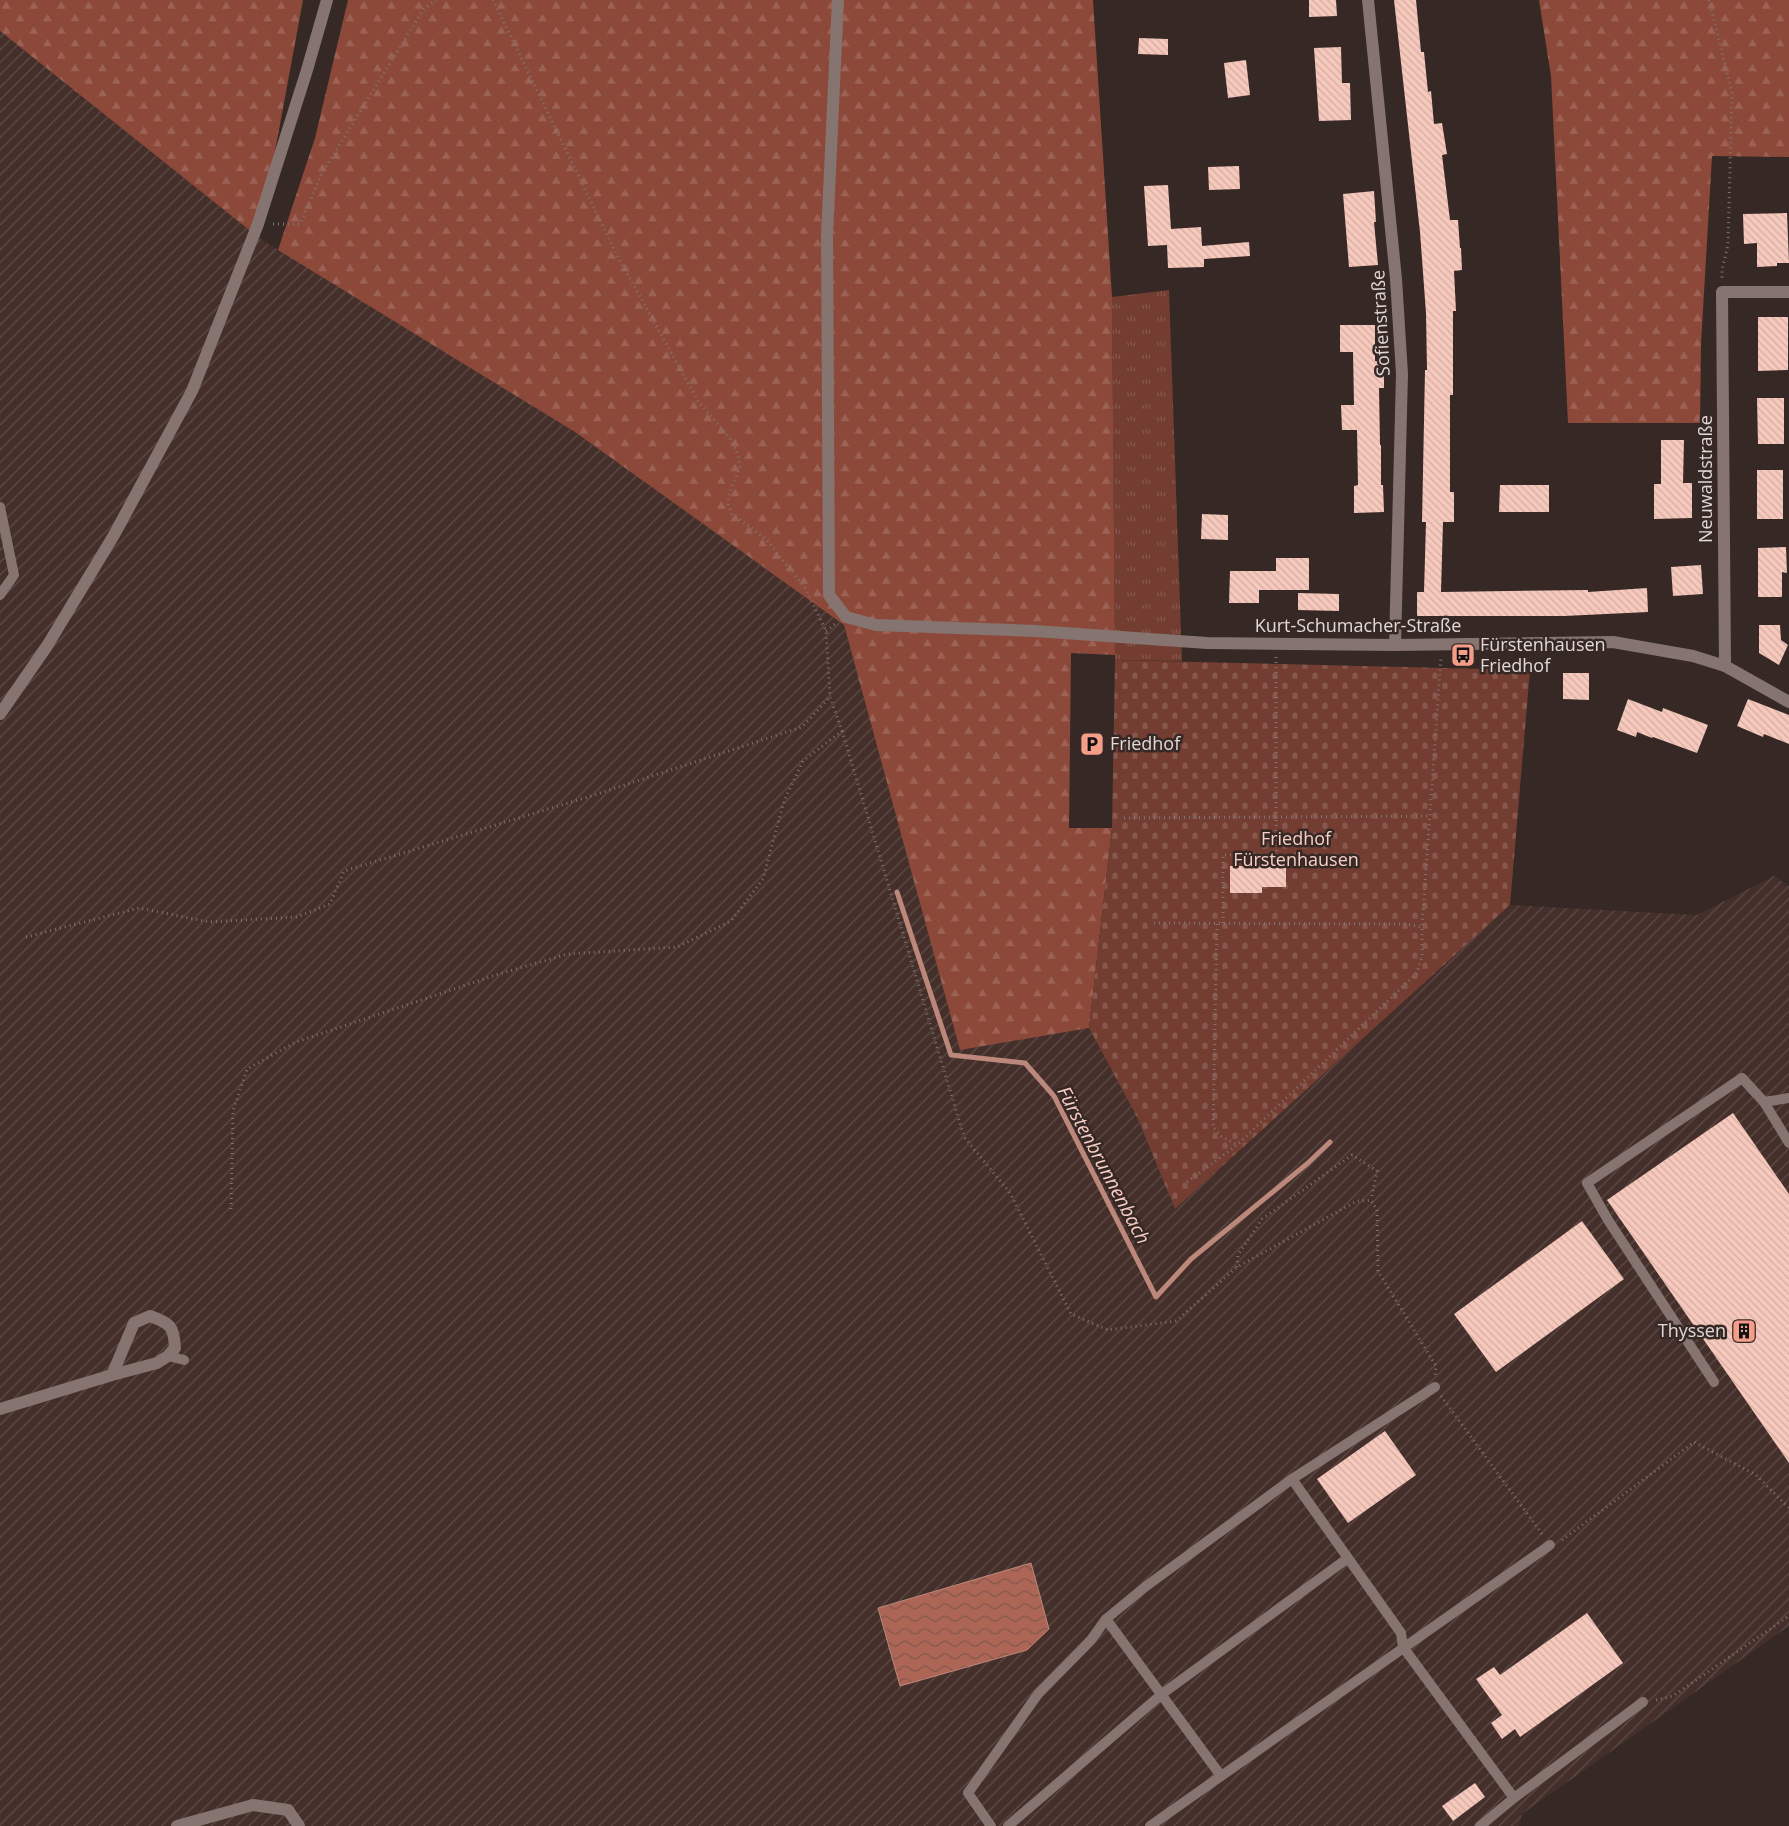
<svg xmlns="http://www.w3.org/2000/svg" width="1789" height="1826" font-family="'Open Sans',sans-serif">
  <defs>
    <pattern id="industrial-furrows" width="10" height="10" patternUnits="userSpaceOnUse" patternTransform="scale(1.25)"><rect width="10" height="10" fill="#442f2a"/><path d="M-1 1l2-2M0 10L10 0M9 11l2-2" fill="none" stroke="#5f4c48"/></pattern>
    <pattern id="grass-tufts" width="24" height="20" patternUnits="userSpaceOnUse" patternTransform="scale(1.25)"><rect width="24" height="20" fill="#733d31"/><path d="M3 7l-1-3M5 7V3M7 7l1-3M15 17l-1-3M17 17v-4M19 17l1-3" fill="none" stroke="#87584e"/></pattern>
    <pattern id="forest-firs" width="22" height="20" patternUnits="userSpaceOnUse" patternTransform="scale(1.25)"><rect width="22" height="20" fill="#8c493a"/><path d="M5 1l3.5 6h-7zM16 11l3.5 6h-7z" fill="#9c6256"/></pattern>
    <pattern id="cemetery-stones" width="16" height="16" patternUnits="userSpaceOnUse" patternTransform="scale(1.25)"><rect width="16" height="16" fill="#733d31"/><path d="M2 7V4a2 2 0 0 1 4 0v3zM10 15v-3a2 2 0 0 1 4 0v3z" fill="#87584e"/></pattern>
    <pattern id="water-waves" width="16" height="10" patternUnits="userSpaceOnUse" patternTransform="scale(1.25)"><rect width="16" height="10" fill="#ad6656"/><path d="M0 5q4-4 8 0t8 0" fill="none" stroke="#83574d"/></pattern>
    <pattern id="building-back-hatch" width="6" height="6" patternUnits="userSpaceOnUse" patternTransform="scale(1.25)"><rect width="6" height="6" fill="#f7c8bc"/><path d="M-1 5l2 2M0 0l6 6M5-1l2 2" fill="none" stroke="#d3ada3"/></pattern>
  </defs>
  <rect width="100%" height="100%" fill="#362825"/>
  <polygon fill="url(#industrial-furrows)" points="0,31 259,238 575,432 844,625 960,1049 1089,1028 1137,1117 1175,1209 1510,905 1697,915 1774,876 1789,886 1789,1626 1522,1814 1519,1826 0,1826"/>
  <polygon fill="url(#grass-tufts)" points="1169,290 1182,661 1115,660 1112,297"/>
  <g fill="url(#forest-firs)">
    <polygon points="0,0 303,0 259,238 0,31"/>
    <polygon points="348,0 1093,0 1112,297 1115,655 1071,653 1069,828 1112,828 1089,1028 960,1050 844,625 575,432 278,250 315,138"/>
    <polygon points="1539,0 1789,0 1789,157 1712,156 1701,344 1700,423 1568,423 1551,76"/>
  </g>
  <polygon fill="url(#cemetery-stones)" points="1115,660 1530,670 1510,905 1175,1209 1137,1117 1089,1028 1112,828"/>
  <polygon fill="url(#water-waves)" stroke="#bd887c" points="1031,1563 1049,1629 1027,1650 900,1686 878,1608"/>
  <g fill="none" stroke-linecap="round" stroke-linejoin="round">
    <polyline stroke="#bd887c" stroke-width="5" points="897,892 951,1055 1025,1063 1054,1096 1156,1297 1191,1259 1308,1163 1330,1142"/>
  </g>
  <g fill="url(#building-back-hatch)">
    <polygon points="1309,0 1336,0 1337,16 1309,17"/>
    <polygon points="1394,0 1416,0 1421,52 1424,52 1428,92 1431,91 1434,124 1442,123 1447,154 1442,155 1450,220 1458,220 1460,248 1461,248 1462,270 1454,271 1456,311 1453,311 1453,395 1450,395 1450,492 1454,492 1454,522 1443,522 1441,592 1588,590 1588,592 1647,588 1648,612 1564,616 1417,616 1417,592 1424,592 1426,522 1422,522 1425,370 1427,370 1426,313 1420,232"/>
    <polygon points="1139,38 1168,39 1168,55 1138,54"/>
    <polygon points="1341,47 1342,83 1350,83 1351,120 1319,121 1314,48"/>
    <polygon points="1246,60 1250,95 1228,98 1224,63"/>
    <polygon points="1239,166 1240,189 1209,190 1208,167"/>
    <polygon points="1168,185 1171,229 1201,227 1202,246 1249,242 1250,256 1204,259 1204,267 1168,268 1167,245 1148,246 1144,186"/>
    <polygon points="1374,191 1376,222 1374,222 1378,265 1349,267 1343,194"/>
    <polygon points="1787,213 1789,263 1777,263 1777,266 1757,267 1757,243 1744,244 1743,214"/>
    <polygon points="1758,317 1788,317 1788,370 1758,371"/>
    <polygon points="1340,325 1375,325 1375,361 1384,361 1384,388 1379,388 1380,445 1381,445 1381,485 1383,485 1384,512 1354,513 1354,486 1358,485 1357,430 1342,430 1341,405 1354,405 1353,352 1340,352"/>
    <polygon points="1757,398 1784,398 1784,444 1758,444"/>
    <polygon points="1661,440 1684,440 1683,483 1692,483 1692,518 1654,519 1654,484 1661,484"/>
    <rect x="1757" y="470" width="26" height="49"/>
    <polygon points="1500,485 1549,485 1549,512 1499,512"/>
    <polygon points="1202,514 1228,515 1228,540 1201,539"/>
    <polygon points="1786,547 1787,573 1782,572 1782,597 1758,597 1758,548"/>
    <polygon points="1276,558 1309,558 1309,590 1259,590 1259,603 1229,603 1230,571 1276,571"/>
    <polygon points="1701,565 1703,594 1673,596 1671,567"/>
    <polygon points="1298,593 1339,594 1339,611 1298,610"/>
    <polygon points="1759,625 1780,625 1781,640 1788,645 1779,665 1759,653"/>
    <polygon points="1563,673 1589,673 1589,700 1563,699"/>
    <polygon points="1628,699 1662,712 1663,708 1708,725 1697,753 1653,737 1652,738 1637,732 1636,737 1617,730"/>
    <polygon points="1748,699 1789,715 1789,744 1764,734 1763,737 1737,726"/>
    <polygon points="1258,863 1286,863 1286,887 1262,887 1262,893 1230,893 1230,866 1258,866"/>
    <polygon points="1733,1113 1789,1194 1789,1463 1607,1200"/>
    <polygon points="1582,1221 1624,1279 1496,1372 1454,1314"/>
    <polygon points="1385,1431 1416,1475 1348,1523 1317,1479"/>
    <polygon points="1587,1613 1623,1663 1520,1737 1515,1729 1502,1739 1491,1723 1502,1715 1476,1679 1494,1667 1500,1675"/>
    <polygon points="1475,1783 1485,1797 1453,1821 1442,1806"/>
  </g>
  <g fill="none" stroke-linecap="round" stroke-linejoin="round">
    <g stroke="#807472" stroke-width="3" stroke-dasharray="1 4" stroke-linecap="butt">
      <polyline points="1709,0 1732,93 1728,245 1722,270 1722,278"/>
      <polyline points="273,224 300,224 322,173 423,10 436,0"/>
      <polyline points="826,631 835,624"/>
      <polyline points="1276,657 1276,817 1431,816"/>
      <polyline points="842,731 964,1137 1010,1193 1071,1314 1108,1330 1176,1321 1237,1267 1357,1201 1371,1200 1377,1210 1378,1271 1436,1366 1435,1375"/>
      <polyline points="1124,818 1276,817 1277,854 1223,855 1223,923"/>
      <polyline points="1154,923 1406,924 1422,927"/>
      <polyline points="1217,924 1213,1127 1221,1136 1237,1145"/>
      <polyline points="26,937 139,908 209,922 297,917 330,904 344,871 591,796 802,727 830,697"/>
      <polyline points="1187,1182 1237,1145 1417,973 1422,956 1422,927 1441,657"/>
      <polyline points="231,1209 233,1111 247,1069 296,1042 499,974 568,954 677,947 731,921 763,879 784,801 803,761 842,731 830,697 826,631 806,589 766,539 732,514 728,504 729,493 740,468 738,455 731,440 698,401 619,259 493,0"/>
      <polyline points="1237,1267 1238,1255 1262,1219 1352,1155 1377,1171 1371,1200"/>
      <polyline points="1441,1396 1542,1534"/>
      <polyline points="1562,1540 1694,1442 1756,1475 1789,1508"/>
      <polyline points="1656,1700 1673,1696 1789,1616"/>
    </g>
    <g stroke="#857470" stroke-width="10">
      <polyline points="0,507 14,575 0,595"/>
      <polyline points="1764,1102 1789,1143"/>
      <polyline points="168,1356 184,1360"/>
      <polyline points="1714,1382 1608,1220 1587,1183 1742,1078 1764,1102 1789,1098"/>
      <polyline points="1292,1479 1401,1633 1403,1647 1514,1798"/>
      <polyline points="1106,1619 1221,1776"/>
      <polyline points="991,1826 968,1793 1038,1694 1091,1640 1106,1619 1145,1587 1292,1479 1435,1387"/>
      <polyline points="1008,1826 1162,1694 1348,1558"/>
      <polyline points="1150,1826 1550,1545"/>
      <polyline points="1480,1826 1514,1798 1643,1702"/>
    </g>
    <g stroke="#857470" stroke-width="12">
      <polyline points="838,0 827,235 829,595 846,617 876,625 1035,631 1207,643 1395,645 1613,642 1693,656 1725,666 1789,702"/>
      <polyline points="1368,0 1396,279 1402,374 1395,645"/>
      <polyline points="1725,666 1722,292 1789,292"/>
      <path d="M0 1409 112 1375 157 1363 168 1356 175 1348C174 1326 170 1323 150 1316L134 1323 112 1375"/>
      <polyline points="177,1826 253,1805 288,1810 299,1826"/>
    </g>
    <polyline stroke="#857470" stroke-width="12" points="0,714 47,646 114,535 192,391 258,224 307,70 327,0"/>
  </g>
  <defs>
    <g id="bus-square" transform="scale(1.25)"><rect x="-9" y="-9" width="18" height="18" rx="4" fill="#f49e8a" stroke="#362825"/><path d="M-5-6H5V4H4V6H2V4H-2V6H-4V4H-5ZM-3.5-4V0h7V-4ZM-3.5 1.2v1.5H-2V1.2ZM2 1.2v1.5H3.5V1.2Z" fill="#111"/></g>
    <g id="parking-square" transform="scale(1.25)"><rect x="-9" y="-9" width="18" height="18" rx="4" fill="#f49e8a" stroke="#362825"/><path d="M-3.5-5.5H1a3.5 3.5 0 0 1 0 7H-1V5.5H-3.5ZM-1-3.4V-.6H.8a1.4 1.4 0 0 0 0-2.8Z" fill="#111"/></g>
    <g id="building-square" transform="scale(1.25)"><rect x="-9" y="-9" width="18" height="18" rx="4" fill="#f49e8a" stroke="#362825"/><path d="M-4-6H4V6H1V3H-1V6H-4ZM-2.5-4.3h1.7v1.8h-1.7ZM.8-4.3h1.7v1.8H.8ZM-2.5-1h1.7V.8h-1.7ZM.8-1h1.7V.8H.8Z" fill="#111"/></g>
  </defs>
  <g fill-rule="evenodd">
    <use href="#bus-square" x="1463" y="655"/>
    <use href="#parking-square" x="1092" y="744"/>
    <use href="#building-square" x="1744" y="1331"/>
  </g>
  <g text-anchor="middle" stroke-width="5" stroke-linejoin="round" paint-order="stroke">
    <g font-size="18" fill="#e2d8d6" stroke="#362825">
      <text transform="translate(1381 323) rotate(-93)" y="6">Sofienstraße</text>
      <text transform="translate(1706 479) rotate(-90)" y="6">Neuwaldstraße</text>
      <text x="1358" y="632">Kurt-Schumacher-Straße</text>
    </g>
    <g font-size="18" fill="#e2d8d6" stroke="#362825" text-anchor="start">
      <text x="1480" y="651">Fürstenhausen<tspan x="1480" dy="21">Friedhof</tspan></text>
      <text x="1110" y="750">Friedhof</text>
      <text x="1726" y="1337" text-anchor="end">Thyssen</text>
    </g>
    <g font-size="18" fill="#f8cec4" stroke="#362825">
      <text x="1296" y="845">Friedhof<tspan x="1296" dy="21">Fürstenhausen</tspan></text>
    </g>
    <g font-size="19" font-style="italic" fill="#f9cec4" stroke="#362825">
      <text transform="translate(1104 1165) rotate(62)" y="7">Fürstenbrunnenbach</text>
    </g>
  </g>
</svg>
